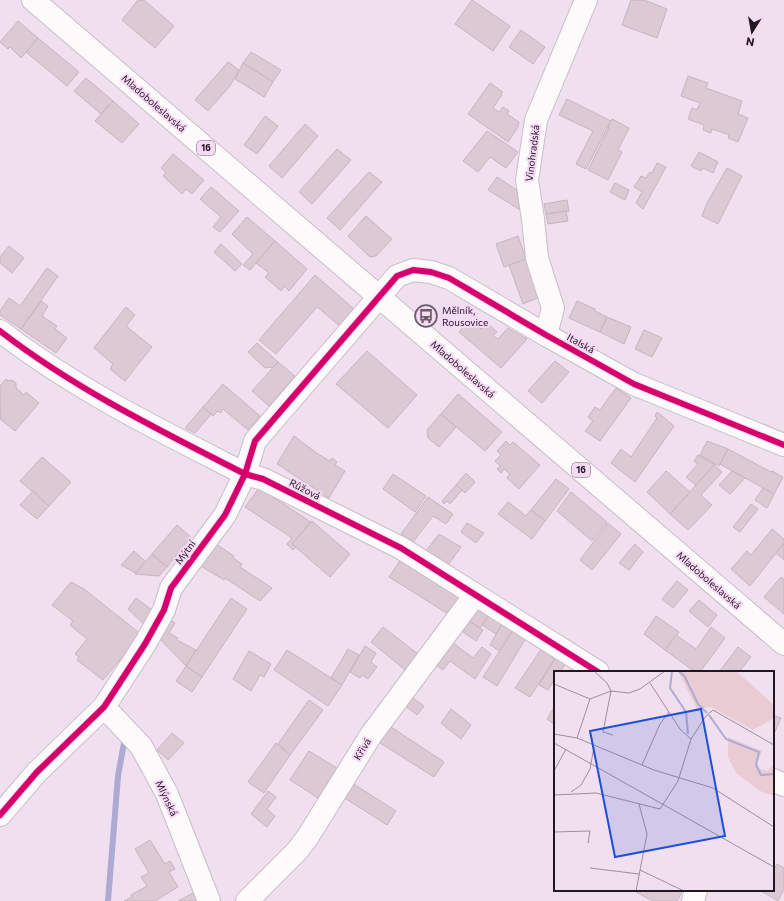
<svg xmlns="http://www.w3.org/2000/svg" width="784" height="901" font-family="Commissioner,sans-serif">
  <rect width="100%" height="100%" fill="#f0dfee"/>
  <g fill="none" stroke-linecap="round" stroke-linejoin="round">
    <polyline stroke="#adaad3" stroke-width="6" points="108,901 118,776 124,743"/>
  </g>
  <g fill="#dcc9d4" stroke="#c4b6bf">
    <polygon points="138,0 144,0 174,26 155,48 122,20"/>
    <polygon points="472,0 510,26 493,51 455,24"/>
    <polygon points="631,0 644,0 667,9 657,38 622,25"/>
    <polygon points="18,21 38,38 21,58 10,47 8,49 0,42"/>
    <polygon points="521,30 545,47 533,64 509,47"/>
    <polygon points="38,38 79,72 67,86 26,52"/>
    <polygon points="251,52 281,70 273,82 243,63"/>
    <polygon points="228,62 239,70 230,86 208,111 195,100"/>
    <polygon points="243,63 273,82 264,97 235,79"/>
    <polygon points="688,76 708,83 706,88 742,101 738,114 748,118 738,142 728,138 729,135 727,134 712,129 711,133 703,130 704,125 688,119 692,108 697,110 700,103 681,96"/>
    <polygon points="86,78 113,101 101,114 74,91"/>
    <polygon points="490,83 503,92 501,94 502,95 493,108 499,112 503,107 509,111 507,114 519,122 518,127 508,142 468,114"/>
    <polygon points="567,99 611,121 586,169 576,164 593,131 559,115"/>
    <polygon points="113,101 139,124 122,143 95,121"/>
    <polygon points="265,116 278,126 257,154 244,145"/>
    <polygon points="612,119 629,128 618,150 622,152 608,180 588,170 609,128 608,127"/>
    <polygon points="305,124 318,136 282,178 269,166"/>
    <polygon points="487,131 518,152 506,168 490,157 478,172 463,161"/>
    <polygon points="337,149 351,160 312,204 299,192"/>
    <polygon points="699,152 718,162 713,173 703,168 701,171 691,166"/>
    <polygon points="173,154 204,180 192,194 186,189 182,194 163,176 166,172 161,168"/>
    <polygon points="657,163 666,167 643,209 636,203 642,192 634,187 641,176 646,178 650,172 652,173"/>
    <polygon points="727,168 742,176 718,224 702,216 707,203"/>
    <polygon points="369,172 382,182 340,230 327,218"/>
    <polygon points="497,177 517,190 520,210 488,190"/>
    <polygon points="615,183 629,190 625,200 610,192"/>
    <polygon points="211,187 239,211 220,232 213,227 221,217 200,199"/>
    <polygon points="567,200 569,211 546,214 544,204"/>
    <polygon points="566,211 568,221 548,224 546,214"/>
    <polygon points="366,216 392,239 376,256 370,257 348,236"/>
    <polygon points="247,217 275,241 250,270 243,265 253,254 232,234"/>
    <polygon points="518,236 526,259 504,267 496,244"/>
    <polygon points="275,241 307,269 289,291 284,286 281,291 265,277 269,273 256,263"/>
    <polygon points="221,244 242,264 235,271 214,252"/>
    <polygon points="9,246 24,258 12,273 0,263 0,257"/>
    <polygon points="526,259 540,297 523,304 509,265"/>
    <polygon points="47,268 58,276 21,329 0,315 0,311 9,298 20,306"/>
    <polygon points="315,275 354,309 340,326 317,307 276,354 259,340"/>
    <polygon points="41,301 48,306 42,316 57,326 55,329 67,338 56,353 21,329"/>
    <polygon points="577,301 595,309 595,311 607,317 600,332 569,318"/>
    <polygon points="126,307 135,315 126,326 152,347 125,381 110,369 113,364 94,348"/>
    <polygon points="607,317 631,327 624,344 600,332"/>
    <polygon points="471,319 481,329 486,322 497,332 493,335 498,339 508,328 527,339 501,368 459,332"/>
    <polygon points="644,330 662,338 652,357 635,349"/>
    <polygon points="257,343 278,362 273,368 270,367 265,368 248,352"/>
    <polygon points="367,351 417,395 388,428 336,384"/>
    <polygon points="555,361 569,372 542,403 528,391"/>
    <polygon points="278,362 295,376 269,406 252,391"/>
    <polygon points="6,379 8,381 12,380 16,383 16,388 24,395 26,392 39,403 15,431 0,419 1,412 0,411 0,386"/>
    <polygon points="223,384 260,416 248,430 223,409 220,413 218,411 213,416 203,407"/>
    <polygon points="616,388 631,398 600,441 585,431 593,421 588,417 595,407 600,410"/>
    <polygon points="458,394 502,432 485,451 441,414"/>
    <polygon points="203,407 211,414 195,433 185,428"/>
    <polygon points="657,412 674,426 635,482 611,463 621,449 631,457 657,418 655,416"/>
    <polygon points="441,414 456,427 439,447 428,438 427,430"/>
    <polygon points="294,436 318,454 330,461 332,458 337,462 335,465 345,471 329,498 277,464"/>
    <polygon points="506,441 510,445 513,442 540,465 519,489 507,478 510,474 504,469 501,473 497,469 500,466 495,461 501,455 497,451"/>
    <polygon points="707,441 728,449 719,466 700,455"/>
    <polygon points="728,449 771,472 772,471 783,477 774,494 720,464"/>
    <polygon points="698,455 715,465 696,485 686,477 698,464 694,461"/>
    <polygon points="42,457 71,482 49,506 20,481"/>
    <polygon points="714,465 722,472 701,495 712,505 688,530 670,514"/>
    <polygon points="666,471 690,492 670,514 647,492"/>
    <polygon points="732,471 745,478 730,494 719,485"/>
    <polygon points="466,473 475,482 465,493 456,485"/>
    <polygon points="393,474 426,496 415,512 383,489"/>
    <polygon points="556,479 569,489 545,521 531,510"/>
    <polygon points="456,485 462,490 450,504 447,501 444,504 442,501"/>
    <polygon points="259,488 311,522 292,544 296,547 293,550 287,544 292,538 245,507"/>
    <polygon points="763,488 774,494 767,508 755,500"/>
    <polygon points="33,491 49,506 37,519 20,505"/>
    <polygon points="571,492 607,522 592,541 557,511"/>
    <polygon points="428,497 453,514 446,524 433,516 413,542 401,534"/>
    <polygon points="508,502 526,516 531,510 545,521 532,539 498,514"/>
    <polygon points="751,504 758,509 740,532 733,527"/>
    <polygon points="312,521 350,554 330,577 292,544"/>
    <polygon points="467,523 484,533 476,543 461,532"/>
    <polygon points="608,523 621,534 592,570 580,560"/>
    <polygon points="177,525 191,537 167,567 152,554"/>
    <polygon points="772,529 784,539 784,543 750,586 731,569 747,551 751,555"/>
    <polygon points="439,534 461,547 448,565 426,551"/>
    <polygon points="216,544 234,556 233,558 242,564 240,567 272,588 260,601 225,578 224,580 199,565"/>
    <polygon points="635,544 643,552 629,570 619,563"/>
    <polygon points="784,544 784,560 776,553"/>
    <polygon points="134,551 146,562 136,573 121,565"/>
    <polygon points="152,554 167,567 159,576 135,574"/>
    <polygon points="401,559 467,601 453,617 389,577"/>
    <polygon points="781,577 784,579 784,614 764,597"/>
    <polygon points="677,581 688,590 673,608 662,599"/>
    <polygon points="71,582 84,589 143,636 138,638 103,680 77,660 79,657 75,654 87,639 70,625 73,621 52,605"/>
    <polygon points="136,598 157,614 147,627 128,609"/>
    <polygon points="231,598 247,609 202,677 186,666"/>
    <polygon points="699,600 717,615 708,627 689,611"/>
    <polygon points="480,609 490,614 480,628 467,620 475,610"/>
    <polygon points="490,614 503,622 496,634 482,625"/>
    <polygon points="656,616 679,632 665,650 644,634"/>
    <polygon points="170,620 175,623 169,633 178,638 177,640 196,650 186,666 159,638"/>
    <polygon points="467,620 483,630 476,641 459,629"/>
    <polygon points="503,622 513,630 500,651 490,645"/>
    <polygon points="383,627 423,658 410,674 371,642"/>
    <polygon points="711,627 725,638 700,672 695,672 665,650 676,635 696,649"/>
    <polygon points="513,630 526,638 497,686 483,677"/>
    <polygon points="448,639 473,658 482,647 491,654 475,679 450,661 443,670 431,661"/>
    <polygon points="365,646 376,653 371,662 377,667 368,679 362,675 360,678 350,672"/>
    <polygon points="738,647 751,657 739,672 719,672"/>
    <polygon points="542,648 556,657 530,697 515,688"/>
    <polygon points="348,649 359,655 342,685 331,678"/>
    <polygon points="287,650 342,685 328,706 274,670"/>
    <polygon points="249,651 271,664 264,677 260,675 251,691 233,679"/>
    <polygon points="556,657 566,663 560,672 555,672 555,679 548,690 539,685"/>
    <polygon points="186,666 202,677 192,692 176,681"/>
    <polygon points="407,694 424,706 417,715 404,705"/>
    <polygon points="309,700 323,710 290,755 278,744"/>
    <polygon points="555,706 555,725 547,719"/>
    <polygon points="451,709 471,725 461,739 441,723"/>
    <polygon points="773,715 781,718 774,734 773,734"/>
    <polygon points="388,725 444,762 434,777 377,741"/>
    <polygon points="172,733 184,743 168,760 157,750"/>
    <polygon points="276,743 290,755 264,793 248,782"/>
    <polygon points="309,751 337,768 318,798 290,780"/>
    <polygon points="352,783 396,811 387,825 343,797"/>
    <polygon points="268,791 276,797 267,809 275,816 267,827 251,814"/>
    <polygon points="150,840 165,864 170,861 175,869 169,872 178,887 155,901 124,901 132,897 131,895 147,886 141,877 149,873 135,849"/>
    <polygon points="777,864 784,868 784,889 778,901 761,891 762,890 773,890 773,871"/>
    <polygon points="632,890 683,890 677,901 653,901"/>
    <polygon points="193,893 197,901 178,901"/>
  </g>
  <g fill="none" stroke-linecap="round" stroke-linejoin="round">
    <g stroke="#cabdc9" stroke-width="24">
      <g id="minor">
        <path d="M0 331C75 389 161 431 245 474L263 479 401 548 598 672"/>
        <polyline points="546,335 553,308 537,258 533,219 527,180 536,120 586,0"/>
        <polyline points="104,707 141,746 167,794 209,901"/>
        <polyline points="773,780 784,785"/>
        <polyline points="0,815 37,772 104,707 145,644 164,610 171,588 225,515 245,474 255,441 397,276 413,270 431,272 449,278 546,335 634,384 784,445"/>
        <polyline points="247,901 297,851 307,838 371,735 475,595"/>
        <polyline points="693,901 696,890"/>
      </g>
    </g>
    <g stroke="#cabdc9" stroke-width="24">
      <polyline id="major" points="33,0 784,644"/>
    </g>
    <use href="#minor" stroke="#fdfafc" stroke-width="22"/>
    <use href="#major" stroke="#fdfafc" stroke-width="22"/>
    <g stroke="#f6d9f4" stroke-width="8">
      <g id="cycleway">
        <path d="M0 331C75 389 161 431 245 474L263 479 401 548 598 672"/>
        <polyline points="0,815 37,772 104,707 145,644 164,610 171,588 225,515 245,474 255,441 397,276 413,270 431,272 449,278 546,335 634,384 784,445"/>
      </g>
    </g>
    <use href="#cycleway" stroke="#d6006c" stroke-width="6"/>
  </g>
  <defs>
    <g id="bus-ring" transform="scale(1.15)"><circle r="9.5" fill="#f6d9f4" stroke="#6a5d69" stroke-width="1.5"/><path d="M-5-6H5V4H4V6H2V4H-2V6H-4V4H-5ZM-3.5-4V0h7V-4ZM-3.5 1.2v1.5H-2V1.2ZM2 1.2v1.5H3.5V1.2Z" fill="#6a5d69"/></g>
  </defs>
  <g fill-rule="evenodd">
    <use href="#bus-ring" x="426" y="316"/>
  </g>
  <g text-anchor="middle" stroke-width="4" stroke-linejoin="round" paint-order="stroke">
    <g fill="#f6d9f4" stroke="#625160" stroke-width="1">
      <rect x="197" y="141" width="18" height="14" rx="3"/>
      <rect x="572" y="463" width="18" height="14" rx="3"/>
    </g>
    <g font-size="9" font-weight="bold" fill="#221721">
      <text x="206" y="151">16</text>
      <text x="581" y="473">16</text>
    </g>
    <g font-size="10" fill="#221721" stroke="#f6d9f4">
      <text transform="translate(154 103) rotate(41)" y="4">Mladoboleslavská</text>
      <text transform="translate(532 153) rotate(-83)" y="4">Vinohradská</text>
      <text transform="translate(581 343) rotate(29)" y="4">Italská</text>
      <text transform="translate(463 369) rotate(41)" y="4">Mladoboleslavská</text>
      <text transform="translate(305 489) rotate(27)" y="4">Růžová</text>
      <text transform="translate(185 552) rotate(-54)" y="4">Mýtní</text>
      <text transform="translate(709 580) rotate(41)" y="4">Mladoboleslavská</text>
      <text transform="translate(362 749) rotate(-58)" y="4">Křivá</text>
      <text transform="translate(167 798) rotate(65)" y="4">Mlýnská</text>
    </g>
    <g font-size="10" fill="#221721" stroke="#f6d9f4" text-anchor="start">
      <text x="442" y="314">Mělník,<tspan x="442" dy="12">Rousovice</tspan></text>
    </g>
  </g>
  <g transform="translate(554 671)">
    <rect width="220" height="220" fill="#f0dfee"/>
    <path d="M124 0H182L220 34V47L199 59 157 36 143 38ZM174 66 208 80 203 92 206 98 213 100 220 94V125L206 120 182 102 174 86Z" fill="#e9ccd3"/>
    <path fill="none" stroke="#adaad3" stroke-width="2" d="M118 0 116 17 132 41 134 63M125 0 131 6 144 33 153 42M155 44 172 68 205 81 202 94 207 104 220 103"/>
    <path fill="none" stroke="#9e8f9c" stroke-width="1" d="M40 0 53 12 57 20 49 61 59 64M96 12 126 58 137 68M0 13 36 28M0 63 23 67 100 99 159 117 220 156M23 67 36 28 57 20 75 22 86 18 111 0M0 72 220 196M88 94 106 53 115 41M0 100 12 78M17 121 27 114 36 98 40 76M0 124 42 122 106 138 124 110 137 68 152 45 159 39 220 74M0 161 36 160 34 172M36 197 85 203M86 199 130 220M82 220 93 163 85 133"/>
    <path fill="#1d4ed8" fill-opacity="0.15" stroke="#1d4ed8" stroke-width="2" d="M147 38 171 165 61 186 36 60Z"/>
    <rect width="220" height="220" fill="none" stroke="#221721" stroke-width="2"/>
  </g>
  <g transform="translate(752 32) rotate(191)" stroke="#f6d9f4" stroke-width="3" paint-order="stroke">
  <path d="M0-3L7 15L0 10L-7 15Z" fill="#221721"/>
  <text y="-6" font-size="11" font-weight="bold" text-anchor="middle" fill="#221721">N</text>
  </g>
</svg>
